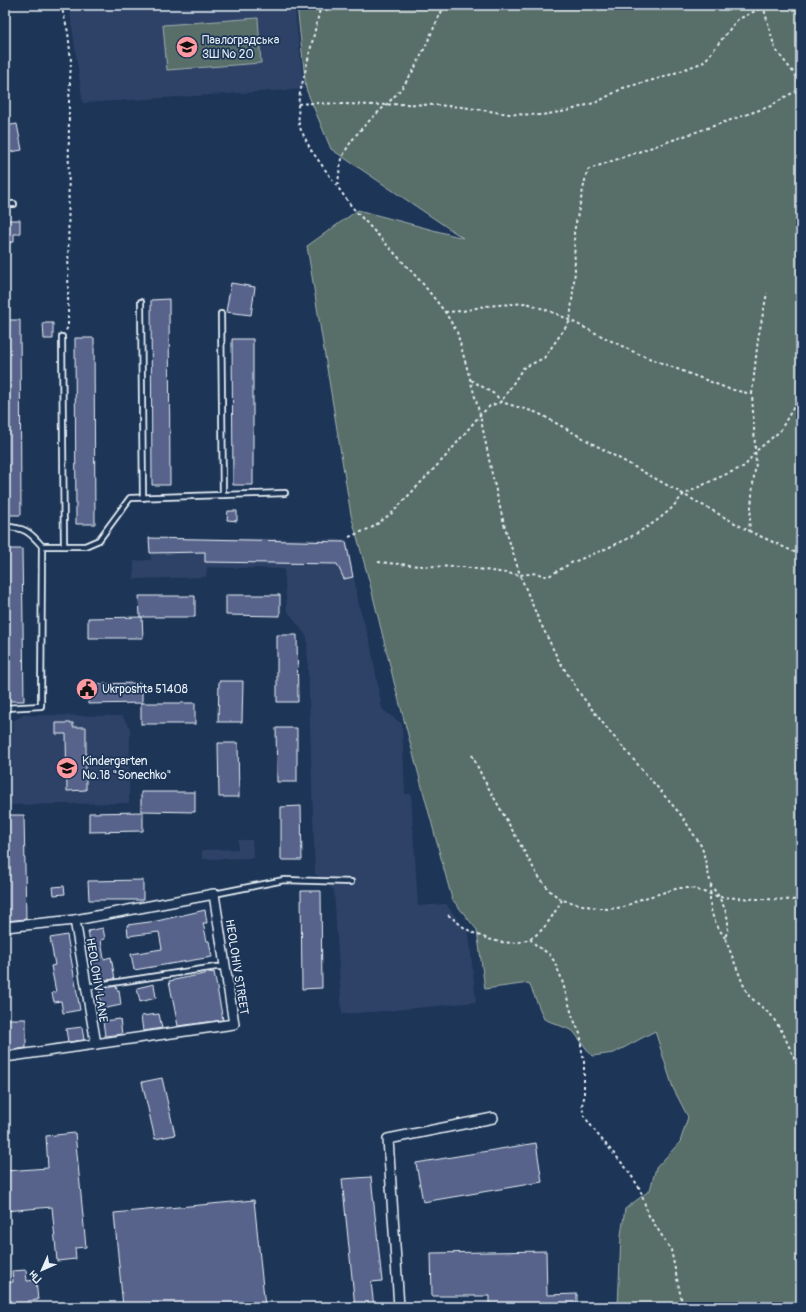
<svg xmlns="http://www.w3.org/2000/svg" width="806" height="1312" font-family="Pangolin,sans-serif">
  <rect width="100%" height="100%" fill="#1d3557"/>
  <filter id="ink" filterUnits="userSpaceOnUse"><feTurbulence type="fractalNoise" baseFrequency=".025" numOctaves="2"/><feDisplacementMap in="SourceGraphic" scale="8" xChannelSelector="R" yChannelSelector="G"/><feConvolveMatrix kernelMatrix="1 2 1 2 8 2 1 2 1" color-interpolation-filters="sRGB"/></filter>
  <g filter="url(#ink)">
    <g fill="#2f4367">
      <polygon points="69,5 294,5 304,89 83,103"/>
      <polygon points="149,538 347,539 359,606 370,642 382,709 402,724 405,794 411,794 418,906 446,904 469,935 476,1002 385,1011 342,1014 334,890 315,874 307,637 287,610 284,569 207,567 206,577 134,579 134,561 151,560"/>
      <polygon points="23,715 122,716 130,728 129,803 5,805 5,733 14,732 13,721"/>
      <polygon points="238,840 252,840 253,858 202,859 202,850 238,849"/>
    </g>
    <g fill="#596e69" stroke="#a0b0b0">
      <polygon points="297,5 801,5 801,1307 618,1307 621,1235 625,1209 650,1190 656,1168 680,1142 688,1117 673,1088 655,1031 614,1053 592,1056 573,1031 544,1019 529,983 485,989 477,930 452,899 395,686 370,584 351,515 307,246 358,210 463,238 331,149 306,89"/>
      <polygon points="258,18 261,63 167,70 163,25"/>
    </g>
    <g fill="#58638b" stroke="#e8f1f8">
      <polygon points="17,124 22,150 5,153 5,126"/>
      <polygon points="7,220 20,220 20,234 14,234 14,242 5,243 5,222 7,222"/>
      <polygon points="231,283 255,287 251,315 226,312"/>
      <polygon points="169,299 170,485 152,485 151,300"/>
      <polygon points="5,320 20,320 21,515 5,515"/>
      <polygon points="43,323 53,323 53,339 44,339"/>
      <polygon points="75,338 94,338 95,524 76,524"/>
      <polygon points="232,339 253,339 253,485 233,485"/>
      <polygon points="228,511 237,511 237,521 227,520"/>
      <polygon points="149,538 346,542 353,577 344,579 337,564 205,562 205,552 150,553"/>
      <polygon points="5,549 22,549 24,701 5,701"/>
      <polygon points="226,595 280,595 280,616 226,615"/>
      <polygon points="139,596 195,596 195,617 140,617"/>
      <polygon points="142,617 143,638 88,638 88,618"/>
      <polygon points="277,635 297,635 298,702 277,702"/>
      <polygon points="219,681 243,681 242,722 218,722"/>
      <polygon points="142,683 142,703 88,704 88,684"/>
      <rect x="141" y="703" width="54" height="21"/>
      <polygon points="56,723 73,723 73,727 86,727 86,790 67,791 66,734 56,734"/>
      <polygon points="276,728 297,728 297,782 277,782"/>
      <polygon points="218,743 238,743 239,797 219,797"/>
      <polygon points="141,792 195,792 195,812 141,811"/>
      <polygon points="301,806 302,860 281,860 281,807"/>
      <polygon points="143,812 143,831 89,832 89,813"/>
      <polygon points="5,815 24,815 26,919 5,921"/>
      <polygon points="143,880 143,900 89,900 88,881"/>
      <polygon points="64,886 65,894 54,895 53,887"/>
      <polygon points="301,891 321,891 322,988 302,989"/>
      <polygon points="205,910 207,923 203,923 207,941 209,941 212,957 134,970 131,954 162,949 159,932 128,936 127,925 157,921"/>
      <polygon points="103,928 105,939 101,940 104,959 111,957 115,979 98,981 97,977 95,977 92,961 96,960 92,943 90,943 88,931"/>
      <polygon points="67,935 80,1010 63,1013 61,1001 54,1002 52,993 56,992 51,966 55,965 50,938"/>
      <polygon points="214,972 223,1020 178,1026 169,981"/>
      <polygon points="154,984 156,998 140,1002 137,988"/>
      <polygon points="116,986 117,990 119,990 121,1005 102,1009 99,989"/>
      <polygon points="159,1014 162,1028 143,1031 141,1016"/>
      <polygon points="5,1019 26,1019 26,1048 5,1051"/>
      <polygon points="120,1019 122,1034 105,1036 103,1021"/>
      <polygon points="82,1027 84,1040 68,1042 66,1029"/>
      <polygon points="162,1078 175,1135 155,1139 142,1082"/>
      <polygon points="75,1133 86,1247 75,1248 76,1259 57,1261 52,1207 5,1211 5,1171 48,1168 46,1136"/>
      <polygon points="536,1143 542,1182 423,1202 416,1163"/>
      <polygon points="371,1177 382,1281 371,1282 374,1307 355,1307 342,1179"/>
      <polygon points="254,1200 265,1307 123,1307 114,1213"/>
      <polygon points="546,1251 547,1295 577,1294 577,1307 489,1307 489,1296 432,1296 431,1253"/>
      <polygon points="26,1270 27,1281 36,1280 38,1300 28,1301 29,1307 5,1307 5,1283 13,1282 12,1271"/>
    </g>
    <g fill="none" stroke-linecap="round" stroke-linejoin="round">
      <g stroke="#e8f1f8" stroke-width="8">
        <g id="lane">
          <polyline points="5,7 7,5"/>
          <polyline points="5,204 14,204"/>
          <polyline points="141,302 143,498"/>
          <polyline points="221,314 223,495"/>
          <polyline points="62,337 64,546"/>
          <path d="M5 527C24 527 30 532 42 546H85L99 540 130 498 285 493"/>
          <polyline points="5,708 41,706 42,546"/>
          <polyline points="214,894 284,880 351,882"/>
          <polyline points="86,987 216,967 225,967"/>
        </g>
      </g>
      <g stroke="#e8f1f8" stroke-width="12">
        <g id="street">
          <polyline points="75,920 96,1044"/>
          <polyline points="5,927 75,920 214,894 234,1024 5,1057"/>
          <polyline points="399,1307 388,1139 493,1118"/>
        </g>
      </g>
      <g stroke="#e8f1f8" stroke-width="2" stroke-dasharray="3 3" stroke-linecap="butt">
        <polyline points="61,5 68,32 71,61 69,102 68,327 65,332"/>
        <polyline points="321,5 300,93 298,104 299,126 311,150 352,207 423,284 445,312 457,332 480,415 492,474 504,524 520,575 537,573 543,576 549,576 571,563 603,550 629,538 655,522 670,510 683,495 713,480 745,466 755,452 780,431 797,401 801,390"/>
        <polyline points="763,5 775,49 797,77 801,90"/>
        <polyline points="298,104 313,103 374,105 405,104 435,105 462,107 509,114 541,115 567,111 597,102 623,88 664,77 704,62 737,20 763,7"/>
        <path d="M338 185C339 173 340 160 346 150 361 122 391 106 408 79 423 56 432 29 445 5"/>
        <polyline points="445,312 463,311 485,306 527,303 557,314 636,353 729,389 752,394 756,463 753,484 749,531"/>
        <polyline points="471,380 496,395 501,402 538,413 749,531 801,555"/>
        <polyline points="752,394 758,339 767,293"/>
        <polyline points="349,537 373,527 392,513 446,456 480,415 490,406 501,402 523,368 544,358 570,321 575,271 574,232 587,171 589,169 771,106 788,95 801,90"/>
        <polyline points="378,562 420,566 463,567 520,575 538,618 558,659 581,695 609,731 681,815 702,847 711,885 719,897 725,909 728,920 728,929 725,938 743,984 749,996 771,1015 783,1033 801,1073"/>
        <polyline points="472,755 483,778 538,876 551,892 562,900 591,907 608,909 624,907 641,899 679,888 691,888 719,897 757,899 801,900"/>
        <path d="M711 885C708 909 712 919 725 938"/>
        <path d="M448 915C454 919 459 924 465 928 482 939 512 949 531 938 545 931 554 913 562 900"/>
        <polyline points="530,939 536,945 549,954 554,961 561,977 573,1018 581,1036 581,1046 584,1061 584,1098 582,1105 584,1116 598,1135 627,1169 640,1189 648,1214 671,1250 683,1307"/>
      </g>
      <use href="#lane" stroke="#1d3557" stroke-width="4.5"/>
      <use href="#street" stroke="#1d3557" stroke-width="9"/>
    </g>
  </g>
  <defs>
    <g id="school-disc" transform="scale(1.15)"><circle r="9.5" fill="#ff9aa2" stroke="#1d3557"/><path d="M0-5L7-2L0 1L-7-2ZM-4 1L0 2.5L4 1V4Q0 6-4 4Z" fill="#111"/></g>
    <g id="civic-disc" transform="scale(1.15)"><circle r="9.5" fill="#ff9aa2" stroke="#1d3557"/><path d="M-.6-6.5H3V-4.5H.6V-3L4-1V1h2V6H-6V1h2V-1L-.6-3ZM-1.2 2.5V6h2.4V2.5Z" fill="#111"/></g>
  </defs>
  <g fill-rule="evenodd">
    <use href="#school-disc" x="187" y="47"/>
    <use href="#civic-disc" x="87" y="689"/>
    <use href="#school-disc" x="67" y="768"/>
  </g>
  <g text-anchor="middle" stroke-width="3.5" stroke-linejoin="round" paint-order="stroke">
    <g font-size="12" fill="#e8f1f8" stroke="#1d3557" text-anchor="start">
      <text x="202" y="44">Павлоградська<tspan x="202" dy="14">ЗШ № 20</tspan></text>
      <text x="102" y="693">Ukrposhta 51408</text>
      <text x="82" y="765">Kindergarten<tspan x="82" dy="14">No.18 "Sonechko"</tspan></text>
    </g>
    <g font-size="12" fill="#e8f1f8" stroke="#1d3557">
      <text transform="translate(237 967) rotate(81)" y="4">HEOLOHIV STREET</text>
      <text transform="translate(97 980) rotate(81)" y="4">HEOLOHIV LANE</text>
    </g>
  </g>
  <rect width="806" height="1312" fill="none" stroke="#1d3557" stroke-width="20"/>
  <rect x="10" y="10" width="786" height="1292" fill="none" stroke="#e8f1f8" stroke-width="1.5" filter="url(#ink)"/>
  <g transform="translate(42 1270) rotate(225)" stroke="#1d3557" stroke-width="3" paint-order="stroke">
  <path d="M0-3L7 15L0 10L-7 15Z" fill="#e8f1f8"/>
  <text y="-6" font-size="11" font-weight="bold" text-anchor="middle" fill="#e8f1f8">Пн</text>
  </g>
</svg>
